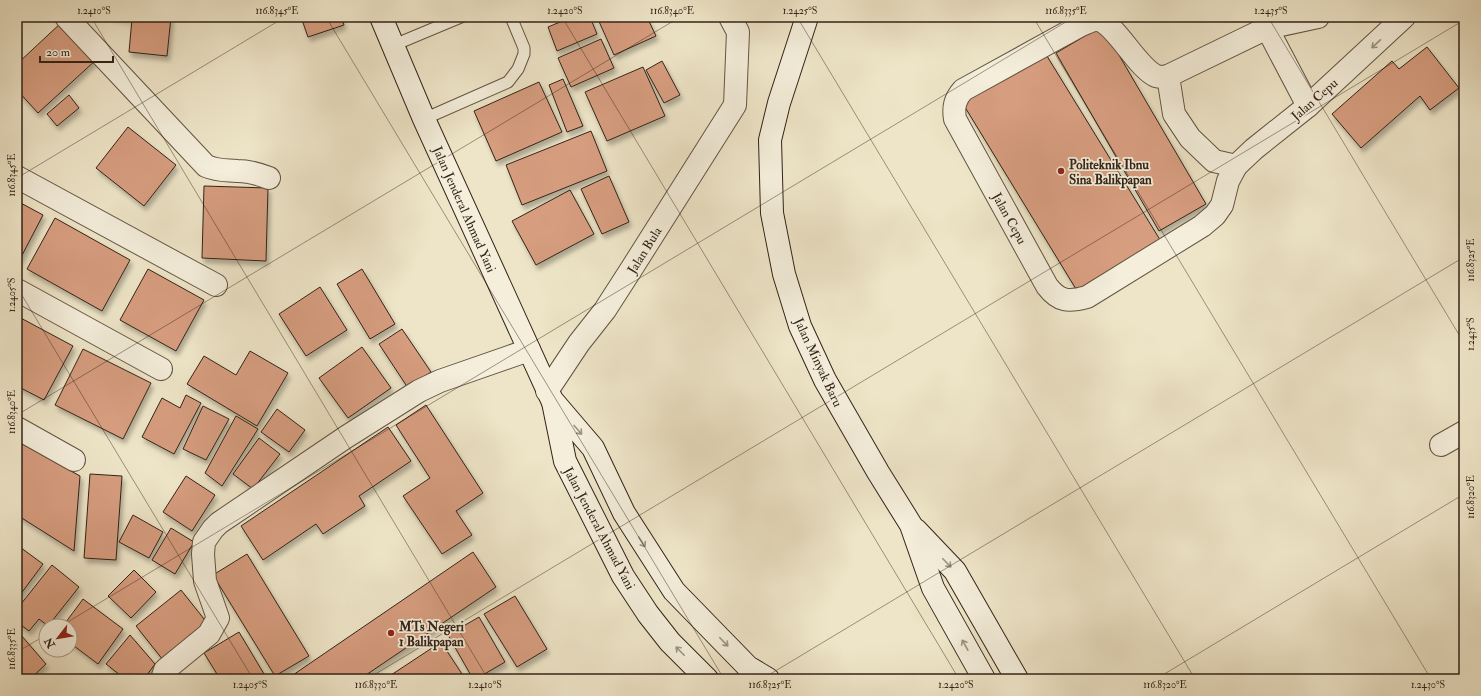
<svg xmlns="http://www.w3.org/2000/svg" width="1481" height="696" font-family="'IM FELL Double Pica',serif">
  <defs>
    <filter id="shadow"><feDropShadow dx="2.5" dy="4.5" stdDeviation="2" flood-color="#0004"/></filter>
  </defs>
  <rect width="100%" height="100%" fill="#eee5c8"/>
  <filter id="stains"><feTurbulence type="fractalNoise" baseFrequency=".005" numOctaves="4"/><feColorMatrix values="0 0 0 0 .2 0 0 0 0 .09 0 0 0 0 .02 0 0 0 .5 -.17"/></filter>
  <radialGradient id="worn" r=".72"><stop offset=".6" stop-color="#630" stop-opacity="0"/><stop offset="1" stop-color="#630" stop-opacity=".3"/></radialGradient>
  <g fill="#d69d7f" stroke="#332317" filter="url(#shadow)">
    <polygon points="111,17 171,17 167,56 129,52 132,19"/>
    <polygon points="301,17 341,17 344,25 308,37"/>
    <polygon points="572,17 590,17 597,34 557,51 548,27"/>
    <polygon points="597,17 647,17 656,36 614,55"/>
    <polygon points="62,22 97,59 38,113 17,90 17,64"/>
    <polygon points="1102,26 1206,204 1159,231 1056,53"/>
    <polygon points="601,39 614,68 571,87 558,58"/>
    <polygon points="1427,47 1459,88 1430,110 1420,96 1361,148 1332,114 1392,61 1399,69"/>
    <polygon points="1042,48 1162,243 1079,294 960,99"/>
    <polygon points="662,61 680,95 664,103 646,70"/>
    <polygon points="643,67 665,116 607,141 585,92"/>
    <polygon points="563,79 583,126 567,132 549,85"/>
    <polygon points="539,82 562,132 496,161 474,111"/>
    <polygon points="69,95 79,108 57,126 47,114"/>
    <polygon points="128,127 176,165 144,206 96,168"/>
    <polygon points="591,131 607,171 522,205 506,165"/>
    <polygon points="609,176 629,222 602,234 581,189"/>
    <polygon points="204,186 268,188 266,261 202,258"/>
    <polygon points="570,190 594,234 536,265 512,221"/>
    <polygon points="17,201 43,215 18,263 17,262"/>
    <polygon points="55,218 130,260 102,311 27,269"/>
    <polygon points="148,269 204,300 176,351 120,320"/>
    <polygon points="362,269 395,324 370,339 337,284"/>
    <polygon points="320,287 347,330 306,356 279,314"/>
    <polygon points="17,316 73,346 44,400 17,386"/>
    <polygon points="402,329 431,372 408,388 379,344"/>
    <polygon points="362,347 391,388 348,418 319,378"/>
    <polygon points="83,349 151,383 123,439 55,405"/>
    <polygon points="250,351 288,373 257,426 187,384 204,356 236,375"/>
    <polygon points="186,395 201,403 174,454 142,437 162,398 180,408"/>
    <polygon points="426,405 483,493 456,511 472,535 442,554 403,496 430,478 396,425"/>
    <polygon points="203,406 229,419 206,460 183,449"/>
    <polygon points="277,409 305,430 289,452 261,432"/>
    <polygon points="236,416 258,429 222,486 205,473"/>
    <polygon points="388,427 411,461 359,496 365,506 323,534 316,524 263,560 241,526"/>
    <polygon points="259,438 280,454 253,489 233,474"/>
    <polygon points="17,441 80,476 74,551 17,515"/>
    <polygon points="90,474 122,476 116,560 84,558"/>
    <polygon points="186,476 215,495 192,531 163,512"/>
    <polygon points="133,515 163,532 149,558 119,542"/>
    <polygon points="171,528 194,542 175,574 152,560"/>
    <polygon points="17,545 43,564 17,599"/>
    <polygon points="473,552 496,587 360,679 287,679"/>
    <polygon points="247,554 309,656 275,676 213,575"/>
    <polygon points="52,565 79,587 48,626 39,619 29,631 17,622 17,609"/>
    <polygon points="134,570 156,592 131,618 108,596"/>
    <polygon points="181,590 208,624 163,660 136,626"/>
    <polygon points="515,596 547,649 517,667 484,614"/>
    <polygon points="83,599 123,629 98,664 70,643 70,626 63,626"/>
    <polygon points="479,617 505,662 476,679 473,679 448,635"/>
    <polygon points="239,632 267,679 220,679 204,653"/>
    <polygon points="21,635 46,664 30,679 17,679 17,639"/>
    <polygon points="130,635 155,664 144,679 125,679 106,664"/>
    <polygon points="441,642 464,677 461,679 385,679"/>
  </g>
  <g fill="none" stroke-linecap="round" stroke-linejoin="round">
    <g stroke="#625443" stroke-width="13">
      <g id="lane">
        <polyline points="394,45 461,17"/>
        <polyline points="424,119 508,82 518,69 524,54 524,48 511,17"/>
      </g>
    </g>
    <g stroke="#625443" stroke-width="24">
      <g id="street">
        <path d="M66 17 206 166C218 171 225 170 237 171 247 171 259 174 269 178"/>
        <path d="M1318 17 1267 28 1168 76C1164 77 1159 77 1156 76 1136 67 1114 20 1096 20 1091 20 1085 24 1081 25L963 90C955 99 953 107 955 119L1047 286C1059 302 1069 302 1087 297L1202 226 1215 215 1222 205 1228 181 1236 166 1254 149 1308 106 1404 17"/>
        <polyline points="1267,28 1308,106"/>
        <polyline points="1168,76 1174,114 1190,138 1214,161 1236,166"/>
        <polyline points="17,177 216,285"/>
        <polyline points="17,290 161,369"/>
        <polyline points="547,391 579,343 605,310 632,268 735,105 738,32 730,17"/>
        <polyline points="17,428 74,460"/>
        <polyline points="1441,445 1464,432"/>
        <polyline points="162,679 165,670 209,634 218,618 205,581 203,554 204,542 213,529 219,523 346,437 419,391 440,381 529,350"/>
      </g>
    </g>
    <g stroke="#332317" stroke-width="24">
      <g id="secondary">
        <polyline points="381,17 424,119 552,400 593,448 624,513 674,591 748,667 768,679"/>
        <polyline points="807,17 779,103 770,140 772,213 784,274 800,326 825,380 878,472 911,525 933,588 984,679"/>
        <polyline points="553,402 565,461 623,576 648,614 670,642 707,679"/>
        <polyline points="916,530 955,571 1017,679"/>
      </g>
    </g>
    <use href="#lane" stroke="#f4eedb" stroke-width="11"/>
    <use href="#street" stroke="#f4eedb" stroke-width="22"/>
    <use href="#secondary" stroke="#f4eedb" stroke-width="22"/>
  </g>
  <defs><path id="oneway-shaft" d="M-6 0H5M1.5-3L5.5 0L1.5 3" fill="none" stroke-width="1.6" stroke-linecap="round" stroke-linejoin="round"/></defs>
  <g stroke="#9d9383">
    <use href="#oneway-shaft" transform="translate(1376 44) rotate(137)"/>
    <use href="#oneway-shaft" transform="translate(578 430) rotate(49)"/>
    <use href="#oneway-shaft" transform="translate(642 542) rotate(57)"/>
    <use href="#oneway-shaft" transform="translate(947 563) rotate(46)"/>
    <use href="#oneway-shaft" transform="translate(724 642) rotate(46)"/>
    <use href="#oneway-shaft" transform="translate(965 645) rotate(-119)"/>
    <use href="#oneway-shaft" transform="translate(680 651) rotate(-135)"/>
  </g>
  <path fill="none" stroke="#332317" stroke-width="1" stroke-opacity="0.45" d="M91 17 488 679M326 17 724 679M562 17 959 679M797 17 1195 679M1033 17 1431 679M1268 17 1464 343M17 178 285 17M17 287 253 679M17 415 680 17M61 626 1074 17M17 652 46 635M367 679 1464 20M762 679 1464 257M1156 679 1464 494"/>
  <g fill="#8f2418" stroke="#f4eedb" stroke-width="1.5">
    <circle cx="1061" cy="171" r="4"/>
    <circle cx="391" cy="633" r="4"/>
  </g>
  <g text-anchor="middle" stroke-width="3.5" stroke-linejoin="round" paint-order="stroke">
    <g font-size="13" fill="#332317" stroke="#f4eedb">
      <text transform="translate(1314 99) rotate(-41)" y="5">Jalan Cepu</text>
      <text transform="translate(465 209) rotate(66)" y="5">Jalan Jenderal Ahmad Yani</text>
      <text transform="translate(1010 218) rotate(61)" y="5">Jalan Cepu</text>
      <text transform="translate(644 250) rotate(-58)" y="5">Jalan Bula</text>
      <text transform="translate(819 362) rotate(65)" y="5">Jalan Minyak Baru</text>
      <text transform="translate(600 528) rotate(62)" y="5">Jalan Jenderal Ahmad Yani</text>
    </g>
    <g font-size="13" font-weight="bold" fill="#332317" stroke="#f4eedb" text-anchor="start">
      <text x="1069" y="169">Politeknik Ibnu<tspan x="1069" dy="15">Sina Balikpapan</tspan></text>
      <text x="399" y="631">MTs Negeri<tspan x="399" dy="15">1 Balikpapan</tspan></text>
    </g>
  </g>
  <rect width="1481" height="696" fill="none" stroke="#eee5c8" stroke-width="44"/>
  <g transform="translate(58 638) rotate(239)"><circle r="19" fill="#f4eedb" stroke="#a79d8d"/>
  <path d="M0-3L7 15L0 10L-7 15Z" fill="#8f2418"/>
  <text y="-6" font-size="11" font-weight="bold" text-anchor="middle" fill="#332317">N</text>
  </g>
  <path d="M40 56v6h73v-6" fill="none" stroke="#332317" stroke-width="2"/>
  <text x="46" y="56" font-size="12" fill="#332317" stroke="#f4eedb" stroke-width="3" paint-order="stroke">20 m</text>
  <rect x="22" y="22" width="1437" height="652" fill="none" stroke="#332317" stroke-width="1.5"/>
  <g font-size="10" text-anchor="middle" fill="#332317">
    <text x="94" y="14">1.2410°S</text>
    <text x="277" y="14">116.8345°E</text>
    <text x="565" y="14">1.2420°S</text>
    <text x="672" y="14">116.8340°E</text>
    <text x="800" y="14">1.2425°S</text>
    <text x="1066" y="14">116.8335°E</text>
    <text x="1271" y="14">1.2435°S</text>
    <text transform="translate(11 175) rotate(-90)" y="4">116.8345°E</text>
    <text transform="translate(1470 260) rotate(-90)" y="4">116.8325°E</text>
    <text transform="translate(11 295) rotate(-90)" y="4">1.2405°S</text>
    <text transform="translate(1470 334) rotate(-90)" y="4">1.2435°S</text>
    <text transform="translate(11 412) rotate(-90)" y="4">116.8340°E</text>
    <text transform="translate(1470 497) rotate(-90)" y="4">116.8320°E</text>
    <text transform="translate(11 649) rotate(-90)" y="4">116.8335°E</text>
    <text x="250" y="688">1.2405°S</text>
    <text x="376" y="688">116.8330°E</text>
    <text x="485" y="688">1.2410°S</text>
    <text x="770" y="688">116.8325°E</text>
    <text x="956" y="688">1.2420°S</text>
    <text x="1165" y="688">116.8320°E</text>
    <text x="1428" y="688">1.2430°S</text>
  </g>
  <rect width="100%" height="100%" filter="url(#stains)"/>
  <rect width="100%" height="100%" fill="url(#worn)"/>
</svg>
